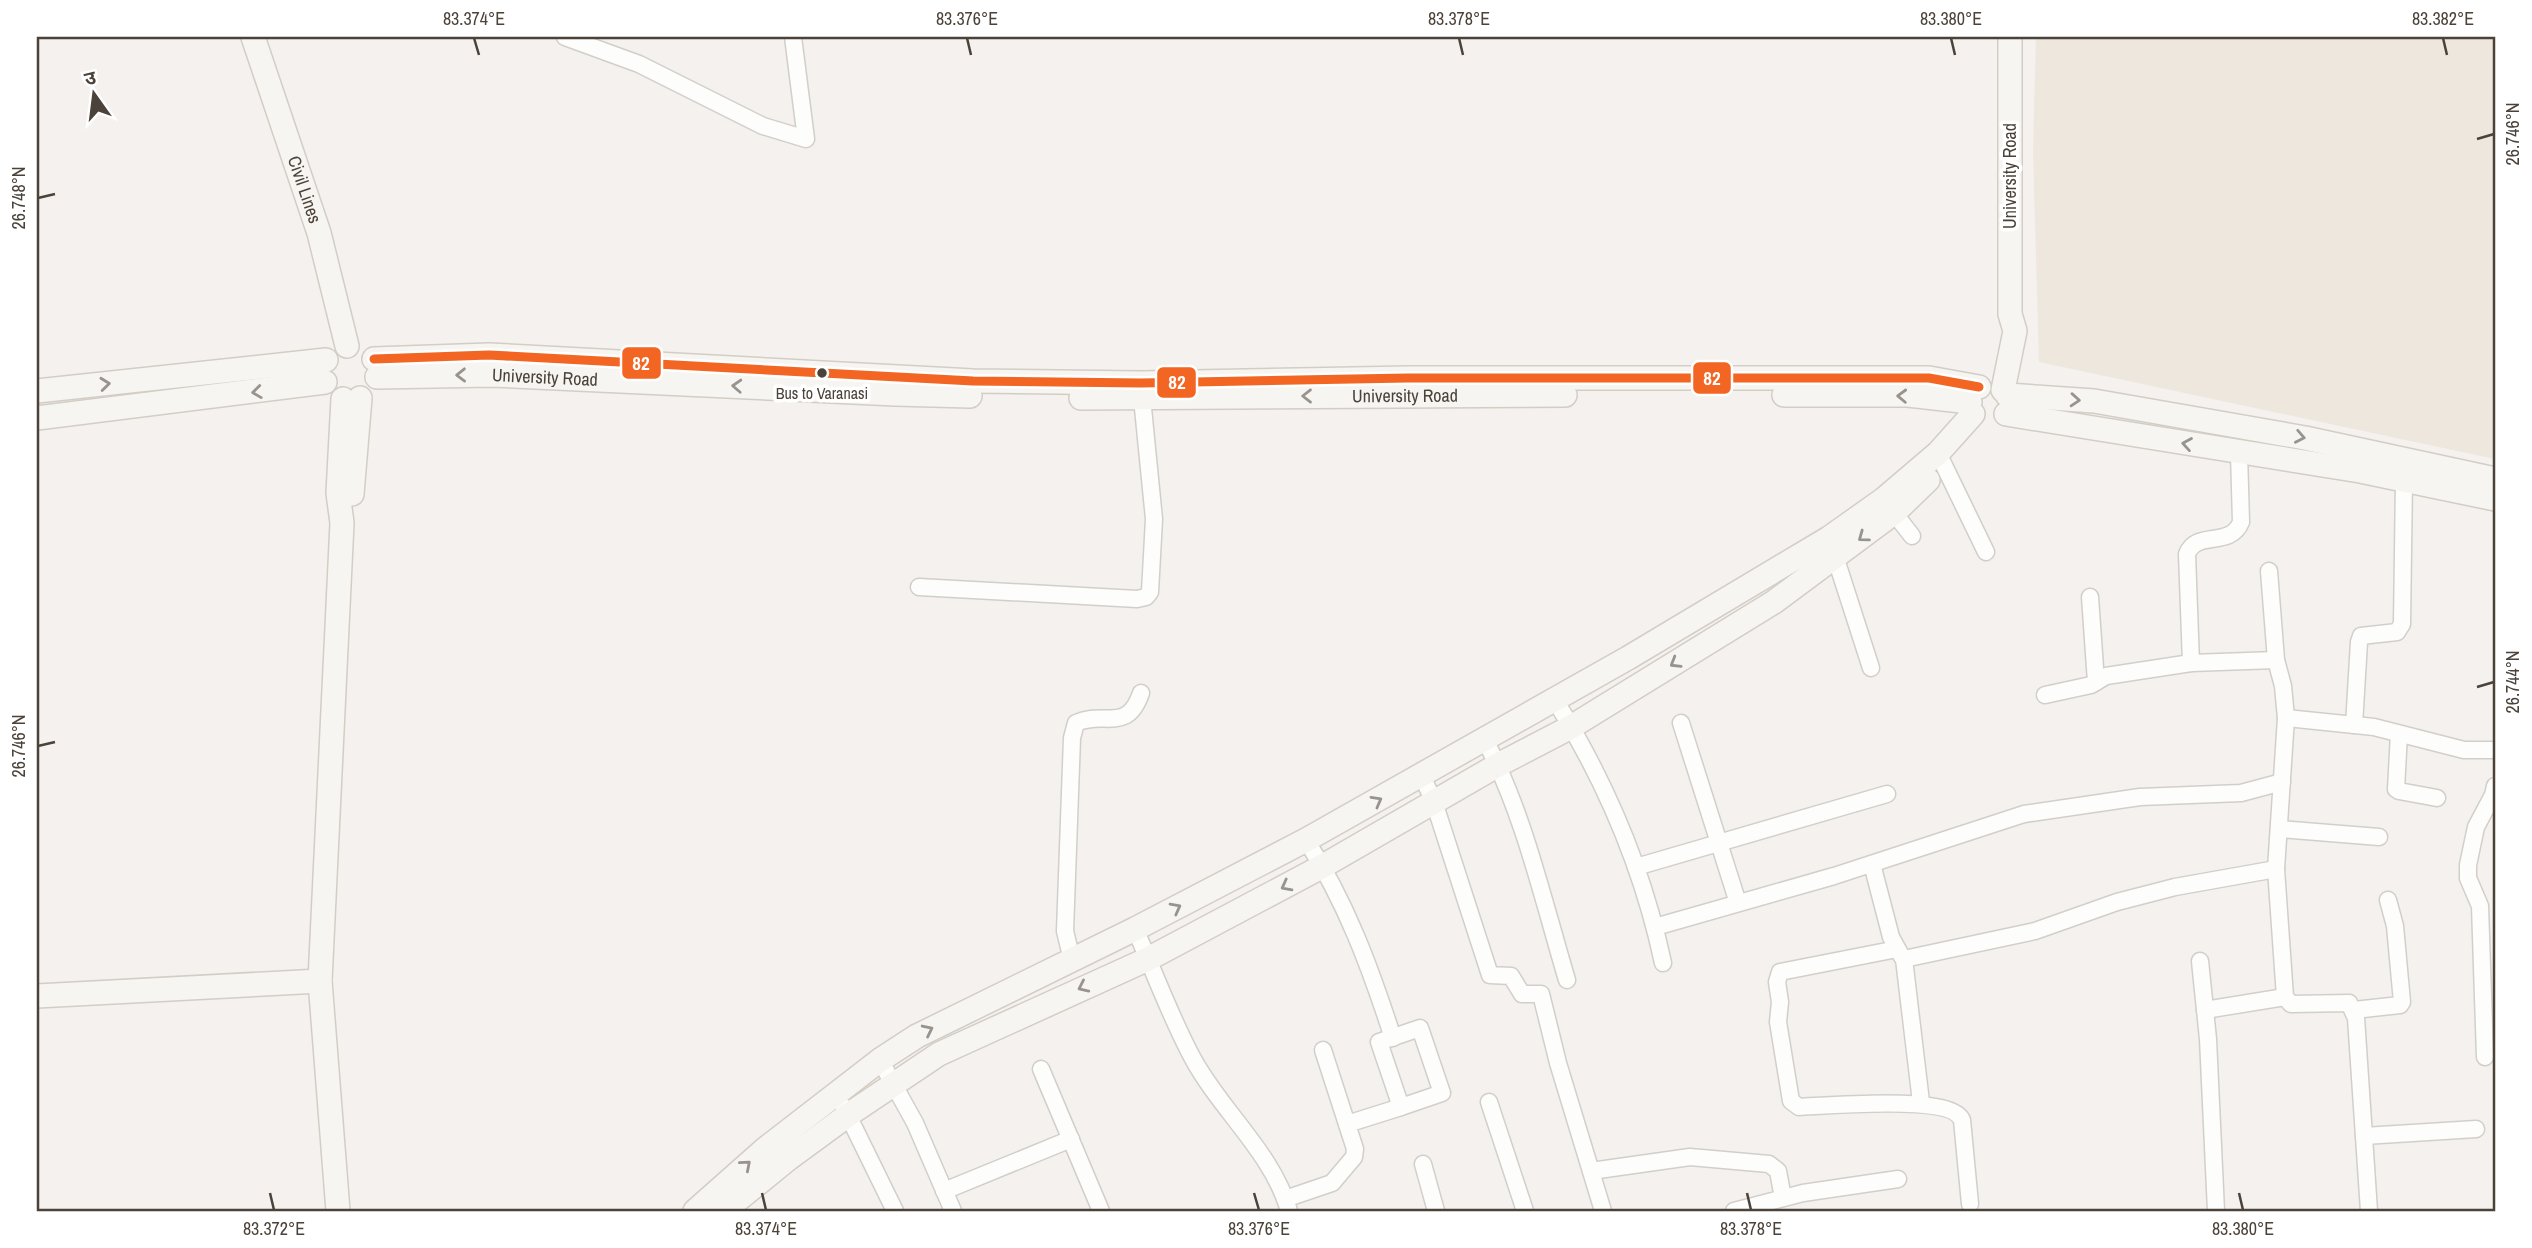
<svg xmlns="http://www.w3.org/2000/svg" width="2532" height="1248" font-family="'Archivo Narrow','Noto Sans Devanagari',sans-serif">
  <rect width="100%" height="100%" fill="#f4f1ee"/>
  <polygon fill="#eee7dd" points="2036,37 2495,37 2495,459 2039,362 2033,152"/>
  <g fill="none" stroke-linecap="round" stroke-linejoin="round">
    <g stroke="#d2cfcb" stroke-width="19">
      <g id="street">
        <polyline points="565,37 639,64 763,126 806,139 793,37"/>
        <polyline points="1938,453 1986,552"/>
        <polyline points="1888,505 1912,536"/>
        <polyline points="1833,550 1871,668"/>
        <polyline points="2269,571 2276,660 2283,686 2286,718 2276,869 2285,997"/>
        <polyline points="919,587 1137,599 1146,597 1150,592 1154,519 1141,388"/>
        <polyline points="2090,597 2096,682"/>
        <path d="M2191 663 2187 554C2197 529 2230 549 2241 522L2239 453"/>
        <polyline points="2045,695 2091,685 2106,676 2191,663 2276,660"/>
        <path d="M1555 700C1606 782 1643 869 1663 963"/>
        <polyline points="2286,718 2374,727 2464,750 2495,750"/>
        <polyline points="1681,723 1738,903"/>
        <polyline points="2354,725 2359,642 2361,636 2397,632 2402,624 2404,480"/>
        <polyline points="2399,734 2396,789 2399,791 2437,798"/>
        <path d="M1485 740C1524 814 1543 900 1567 980"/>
        <polyline points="1422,776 1434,802 1490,975 1511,976 1522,994 1541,994 1558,1063 1603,1211"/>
        <polyline points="2279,829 2379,837"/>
        <path d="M1306 840C1346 902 1370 967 1393 1038"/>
        <polyline points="1872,864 1891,937 1902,957"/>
        <polyline points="1636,867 1887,794"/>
        <polyline points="1655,927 1834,876 2024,814 2140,797 2241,793 2282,782"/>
        <path d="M1135 929C1154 971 1170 1016 1192 1057 1220 1110 1273 1153 1289 1211"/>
        <path d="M1897 949 1780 972 1777 982 1780 1002 1778 1022 1791 1101 1799 1107C1826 1106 1951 1094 1962 1120L1970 1204"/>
        <path d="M1072 960 1065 931 1072 738 1076 723C1104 710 1127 734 1141 693"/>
        <polyline points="2200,961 2208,1039 2216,1211"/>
        <polyline points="2205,1010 2285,997 2291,1004 2349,1003 2356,1018 2369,1211"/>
        <polyline points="2354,1010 2400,1005 2402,1002 2395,926 2388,900"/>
        <polygon points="1420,1028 1442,1093 1401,1107 1379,1042"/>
        <polyline points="2485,1057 2480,906 2468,878 2468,865 2476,827 2493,795 2495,786"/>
        <polyline points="880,1060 915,1123 953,1211"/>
        <polyline points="1041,1069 1101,1211"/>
        <polyline points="1489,1102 1525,1211"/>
        <polyline points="1921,1102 1904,959 2035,931 2117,902 2175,887 2276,869"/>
        <polyline points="844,1107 895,1211"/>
        <polyline points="1347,1124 1401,1107"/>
        <polyline points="2364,1136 2476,1129"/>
        <polyline points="1423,1164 1436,1211"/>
        <polyline points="1591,1171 1690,1157 1769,1164 1778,1171 1783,1198"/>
        <polyline points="944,1191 1071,1139"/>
        <polyline points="1285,1199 1332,1183 1354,1157 1355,1149 1323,1050"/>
        <polyline points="1734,1211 1803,1193 1898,1179"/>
      </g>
    </g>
    <g stroke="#d3cdc5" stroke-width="26">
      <g id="secondary">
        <path id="s1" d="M253 37 319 233 347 346"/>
        <polyline points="374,359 489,355 973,381 1141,383 1408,378 1929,378 1979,387"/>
        <path id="s2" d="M377 377 492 375 895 394 970 396"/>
        <polyline points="2003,390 2015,331 2010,314 2010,37"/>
        <polyline points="37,391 326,360"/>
        <polyline points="1784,395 1908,395 1970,402"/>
        <polyline points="2007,395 2094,401 2305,438 2495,479"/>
        <path id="s3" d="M1081 398 1565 395"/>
        <polyline points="2006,414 2360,471 2495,499"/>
        <polyline points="37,418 325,382"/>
        <polyline points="352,494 360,398"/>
        <polyline points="37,996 320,981"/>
        <polyline points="338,1211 320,981 342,523 338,493 343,399"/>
        <polyline points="695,1211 765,1149 880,1060 917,1036 1135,929 1306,840 1628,658 1829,538 1884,499 1938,453 1973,414"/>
        <polyline points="724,1211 788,1159 848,1115 939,1054 1148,959 1323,866 1498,765 1571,727 1774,602 1895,512 1928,480"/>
      </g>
    </g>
    <use href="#street" stroke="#fdfdfc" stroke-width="16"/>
    <use href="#secondary" stroke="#f7f5f1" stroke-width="23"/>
    <g stroke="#fff" stroke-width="14">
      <polyline id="bus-1" points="374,359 489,355 973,381 1141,383 1408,378 1929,378 1979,387"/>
    </g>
    <use href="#bus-1" stroke="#f26522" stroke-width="9"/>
  </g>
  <defs><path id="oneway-chevron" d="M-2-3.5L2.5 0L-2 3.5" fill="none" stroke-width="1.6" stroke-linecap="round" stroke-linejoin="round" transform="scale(1.75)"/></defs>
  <g stroke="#98938c">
    <use href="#oneway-chevron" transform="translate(461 375) rotate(179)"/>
    <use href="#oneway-chevron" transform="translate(105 384) rotate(-6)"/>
    <use href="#oneway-chevron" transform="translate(737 386) rotate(-177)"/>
    <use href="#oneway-chevron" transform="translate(257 392) rotate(173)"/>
    <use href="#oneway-chevron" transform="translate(1307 396) rotate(180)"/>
    <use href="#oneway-chevron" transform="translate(1902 396) rotate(-178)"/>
    <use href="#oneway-chevron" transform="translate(2075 400) rotate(4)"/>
    <use href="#oneway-chevron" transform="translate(2300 437) rotate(11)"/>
    <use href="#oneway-chevron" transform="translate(2187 444) rotate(-170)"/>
    <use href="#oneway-chevron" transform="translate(1863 537) rotate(144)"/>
    <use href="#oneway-chevron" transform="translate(1675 663) rotate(149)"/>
    <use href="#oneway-chevron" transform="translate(1377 801) rotate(-29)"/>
    <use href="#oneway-chevron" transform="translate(1286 886) rotate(152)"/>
    <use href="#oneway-chevron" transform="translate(1176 908) rotate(-28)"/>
    <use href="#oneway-chevron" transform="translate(1083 987) rotate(155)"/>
    <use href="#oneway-chevron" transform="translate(928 1030) rotate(-26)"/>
    <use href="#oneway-chevron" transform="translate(746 1165) rotate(-41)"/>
  </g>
  <path fill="none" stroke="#4b4239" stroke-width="2.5" d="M474 38 479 55M967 38 971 55M1459 38 1463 55M1951 38 1955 55M2443 38 2447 55M2477 139 2494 134M38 198 55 194M2477 687 2494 682M38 746 55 742M270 1193 274 1210M762 1193 766 1210M1254 1193 1259 1210M1747 1193 1751 1210M2239 1193 2243 1210"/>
  <circle fill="#4b4239" stroke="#fff" stroke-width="2.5" cx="822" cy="373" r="6"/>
  <g text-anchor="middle" stroke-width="7" stroke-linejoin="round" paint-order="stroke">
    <g font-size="16" fill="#4b4239" stroke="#fff">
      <text x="822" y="399">Bus to Varanasi</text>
    </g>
    <g font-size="18" fill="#4b4239" stroke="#fff">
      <text transform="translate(2010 176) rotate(-90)" y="6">University Road</text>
      <text dy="6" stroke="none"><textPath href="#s1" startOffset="161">Civil Lines</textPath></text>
      <text dy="6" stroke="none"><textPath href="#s2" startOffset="168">University Road</textPath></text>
      <text dy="6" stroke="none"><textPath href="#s3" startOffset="324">University Road</textPath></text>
    </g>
  </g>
  <g stroke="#fff" stroke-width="2.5">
    <rect x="621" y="346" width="41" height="34" rx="7" fill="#f26522"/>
    <rect x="1692" y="361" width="40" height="34" rx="7" fill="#f26522"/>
    <rect x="1156" y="366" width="41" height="33" rx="7" fill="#f26522"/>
  </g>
  <g font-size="19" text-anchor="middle" font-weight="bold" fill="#fff">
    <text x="641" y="370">82</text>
    <text x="1712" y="385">82</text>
    <text x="1177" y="389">82</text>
  </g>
  <rect width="2532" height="1248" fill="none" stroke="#ffffff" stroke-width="77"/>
  <g transform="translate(94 94) rotate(346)" stroke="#ffffff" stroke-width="5" paint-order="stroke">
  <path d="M0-5L12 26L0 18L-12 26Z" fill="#4b4239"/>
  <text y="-10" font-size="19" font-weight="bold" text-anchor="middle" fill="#4b4239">उ</text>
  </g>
  <rect x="38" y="38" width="2456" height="1172" fill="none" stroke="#4b4239" stroke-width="2.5"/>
  <g font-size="18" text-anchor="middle" fill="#4b4239">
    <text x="474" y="25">83.374°E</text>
    <text x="967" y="25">83.376°E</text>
    <text x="1459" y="25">83.378°E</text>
    <text x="1951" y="25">83.380°E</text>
    <text x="2443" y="25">83.382°E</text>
    <text transform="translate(2513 134) rotate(-90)" y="6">26.746°N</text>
    <text transform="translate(19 198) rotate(-90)" y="6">26.748°N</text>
    <text transform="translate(2513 682) rotate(-90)" y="6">26.744°N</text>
    <text transform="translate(19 746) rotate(-90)" y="6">26.746°N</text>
    <text x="274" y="1235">83.372°E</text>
    <text x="766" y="1235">83.374°E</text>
    <text x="1259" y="1235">83.376°E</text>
    <text x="1751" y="1235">83.378°E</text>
    <text x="2243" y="1235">83.380°E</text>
  </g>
</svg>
